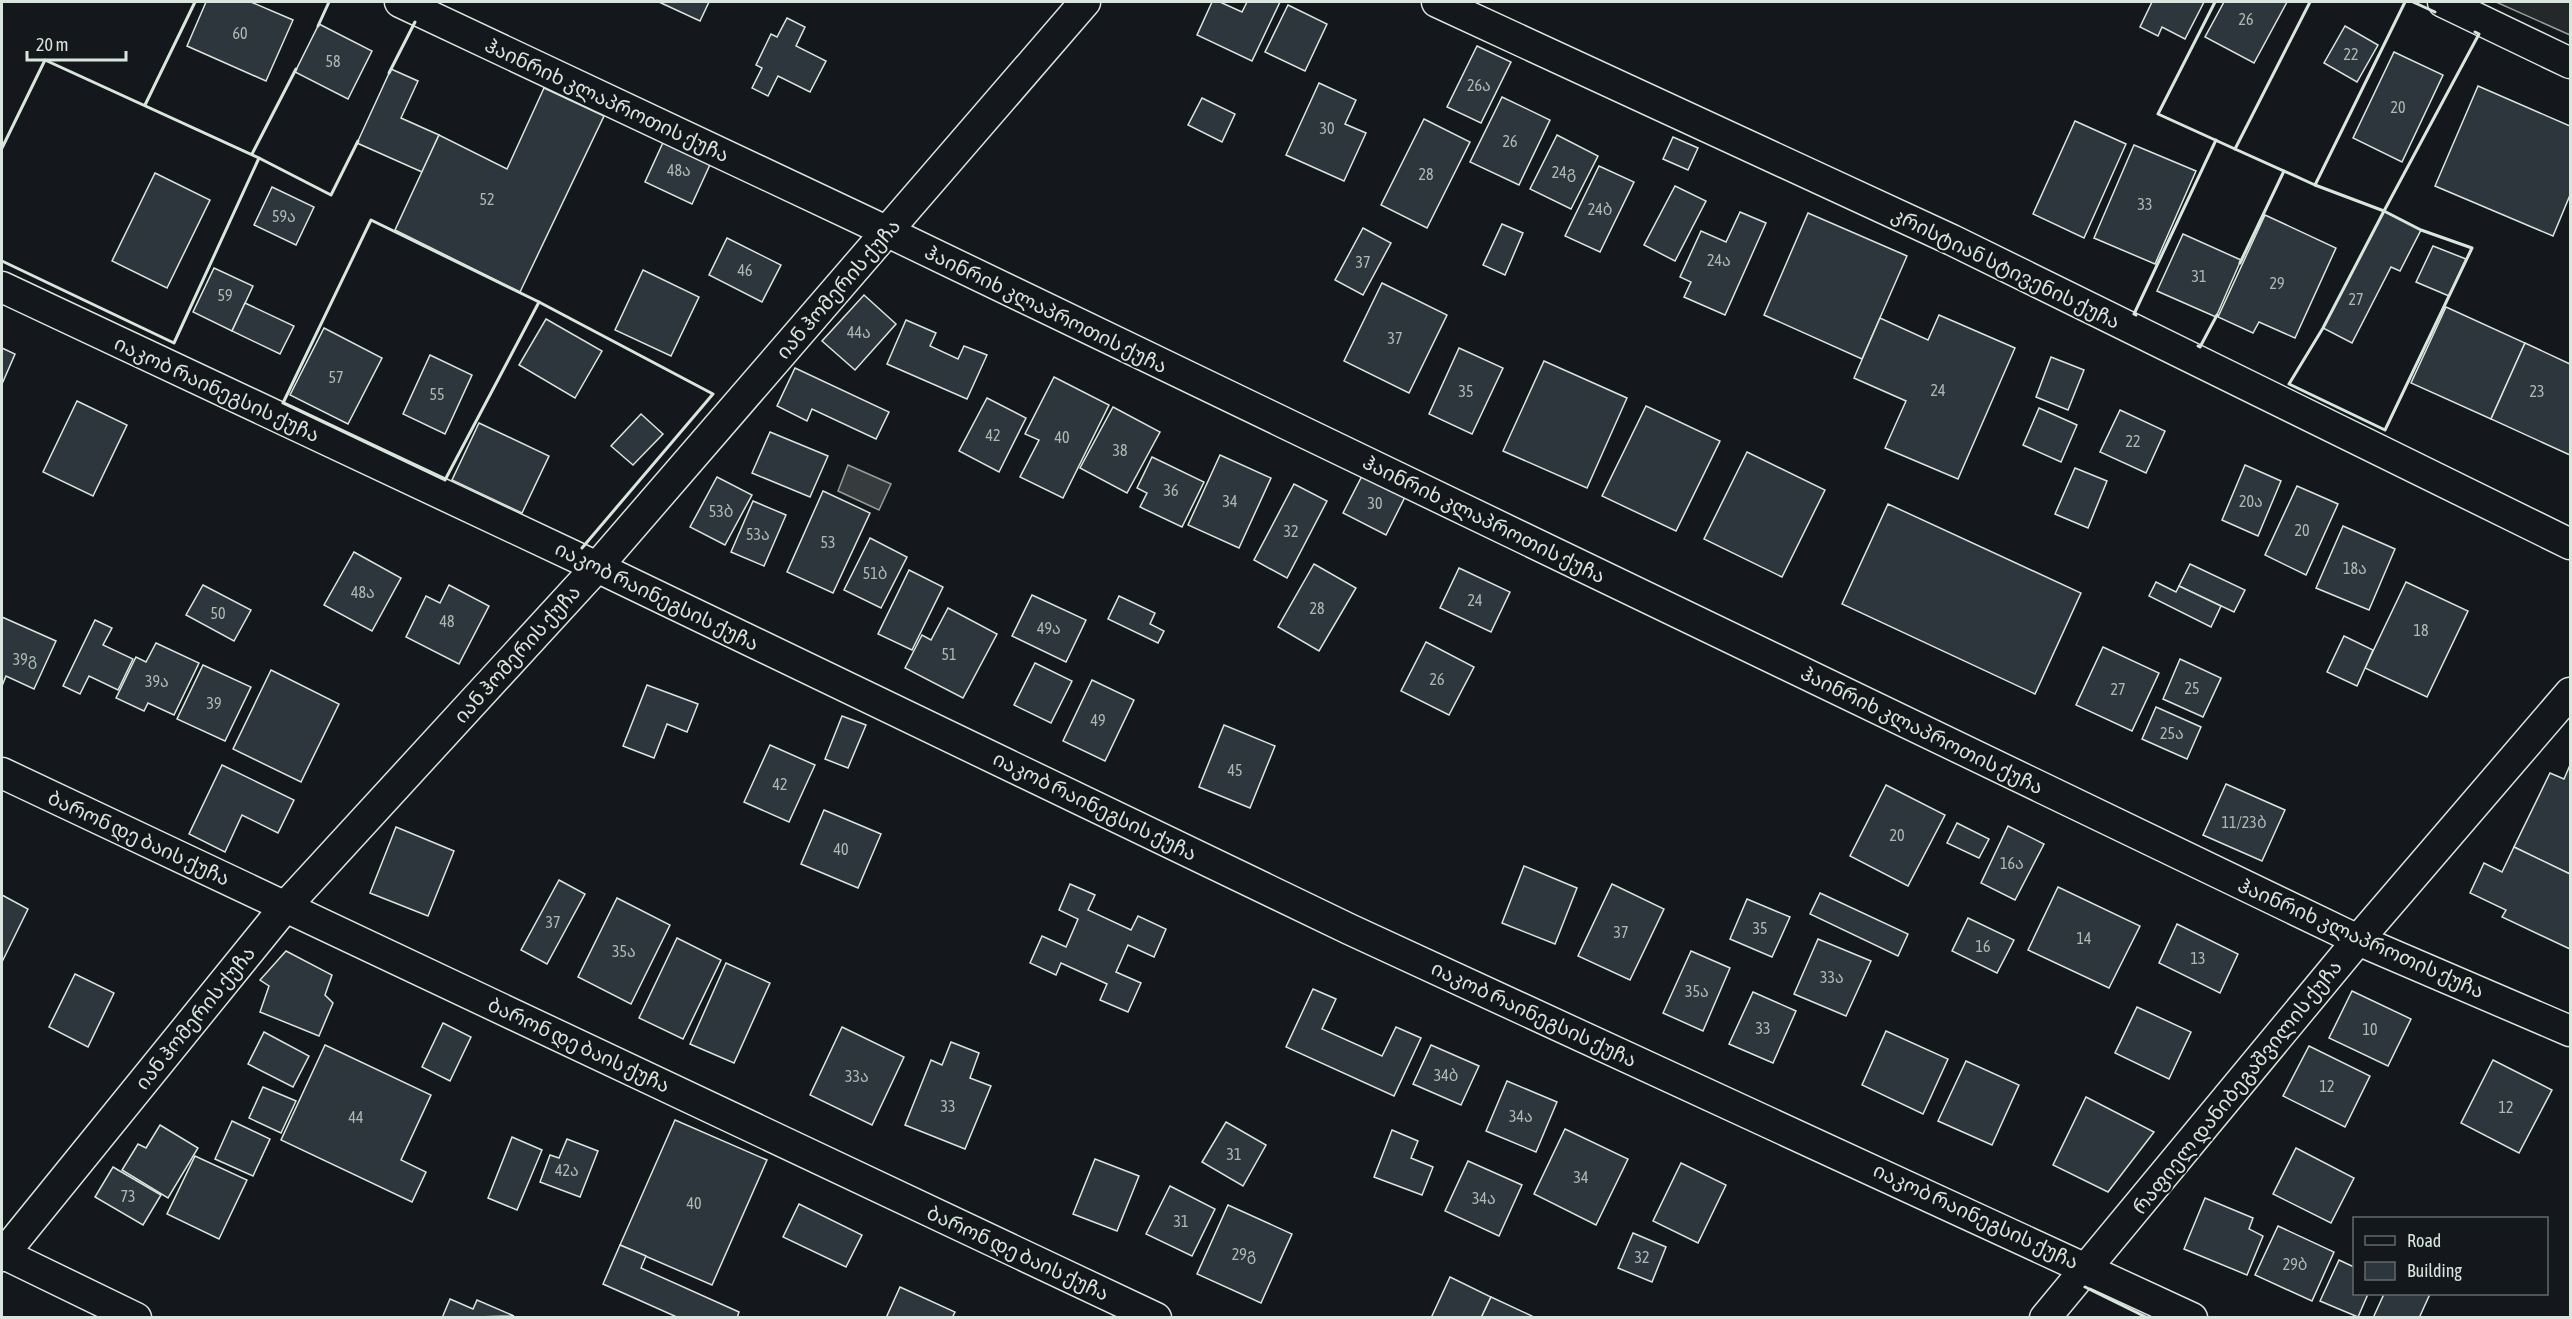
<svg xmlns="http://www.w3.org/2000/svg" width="2572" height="1319" font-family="'Asap Condensed','Noto Sans Georgian',sans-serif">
  <rect width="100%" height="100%" fill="#14181c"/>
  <polygon fill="#24282b" stroke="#939e99" stroke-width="1.5" points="2496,2 2570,2 2570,35"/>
  <polygon fill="#363b3e" stroke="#939e99" stroke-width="1.5" points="848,465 891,484 879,510 838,491"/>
  <g fill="#2c363c" stroke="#d8e6dc" stroke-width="1.5">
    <polygon points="206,2 251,2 293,20 266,81 187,46"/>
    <polygon points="659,2 709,2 700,21"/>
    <polygon points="1212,2 1220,2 1242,12 1247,2 1280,2 1252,61 1197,35"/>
    <polygon points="2152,2 2204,2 2185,39 2162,27 2158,36 2140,27"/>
    <polygon points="2224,2 2287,2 2254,63 2205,37"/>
    <polygon points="1288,5 1327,24 1305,71 1265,52"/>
    <polygon points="787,18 805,27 796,46 826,61 810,92 778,76 768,96 752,88 762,68 756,65 771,34 777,37"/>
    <polygon points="319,24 372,51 348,99 295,72"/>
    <polygon points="2345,26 2378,45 2357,82 2324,63"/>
    <polygon points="1477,46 1511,62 1481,123 1447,107"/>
    <polygon points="2394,52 2443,75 2402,162 2353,138"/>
    <polygon points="391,69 418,81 401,118 439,135 422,172 357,143"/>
    <polygon points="1319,83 1356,100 1345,124 1366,133 1344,181 1286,155"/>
    <polygon points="2478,86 2570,126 2570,195 2553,236 2435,186"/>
    <polygon points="544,88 604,116 520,292 395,230 439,135 507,169"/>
    <polygon points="1502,97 1550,120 1519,185 1470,162"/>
    <polygon points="1202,98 1235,114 1222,142 1188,125"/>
    <polygon points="1424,119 1470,142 1427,228 1381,205"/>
    <polygon points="2075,121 2126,144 2084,238 2033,214"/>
    <polygon points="1557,135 1598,156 1571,209 1530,189"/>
    <polygon points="666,136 713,158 692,204 645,182"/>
    <polygon points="1673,137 1698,148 1688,170 1663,159"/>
    <polygon points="2134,145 2196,171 2155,264 2094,238"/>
    <polygon points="1599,166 1634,182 1600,252 1565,236"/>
    <polygon points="155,173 210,200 167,288 112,261"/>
    <polygon points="1675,186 1706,201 1675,261 1644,245"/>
    <polygon points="272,187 314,207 296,245 254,225"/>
    <polygon points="2384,211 2421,230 2400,271 2391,267 2352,343 2323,328"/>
    <polygon points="1740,212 1766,223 1725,315 1684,297 1691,282 1680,277 1701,231 1726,242"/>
    <polygon points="1808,213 1907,256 1862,359 1764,315"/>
    <polygon points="2265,215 2336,248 2295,338 2259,322 2253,333 2218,317"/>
    <polygon points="1502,224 1523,233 1505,275 1483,265"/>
    <polygon points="1363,228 1391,243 1363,295 1335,280"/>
    <polygon points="2183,234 2241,260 2216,317 2157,291"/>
    <polygon points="727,238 781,265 762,302 709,275"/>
    <polygon points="2433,246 2466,259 2449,296 2416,282"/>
    <polygon points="214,268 253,286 232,331 193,312"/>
    <polygon points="643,270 699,297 671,356 615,330"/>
    <polygon points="1382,283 1447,315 1409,393 1344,361"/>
    <polygon points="864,295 896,324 855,370 822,341"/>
    <polygon points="245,303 294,326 280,354 232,331"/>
    <polygon points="2446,307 2525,343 2491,419 2411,383"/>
    <polygon points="1939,315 2015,348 1958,479 1885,448 1906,401 1854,378 1880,318 1928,340"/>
    <polygon points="546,319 602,351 575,398 519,365"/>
    <polygon points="906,320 936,333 930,346 958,359 964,346 987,355 967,399 887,364"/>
    <polygon points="324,328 382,358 348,424 290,395"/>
    <polygon points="2525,343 2570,364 2570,455 2491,419"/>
    <polygon points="2,348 15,354 2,384"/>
    <polygon points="1459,348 1503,368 1472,434 1429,414"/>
    <polygon points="430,355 472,375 445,434 403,414"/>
    <polygon points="2051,357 2084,370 2068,410 2036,397"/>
    <polygon points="1544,361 1627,398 1587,488 1503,451"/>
    <polygon points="795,368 889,412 876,439 812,409 807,421 777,406"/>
    <polygon points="1054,377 1109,405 1063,498 1020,477 1039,440 1025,434"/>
    <polygon points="987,398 1026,418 999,472 959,451"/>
    <polygon points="77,401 127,425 93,496 43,472"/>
    <polygon points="1646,406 1720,441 1676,531 1602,496"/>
    <polygon points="1113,407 1160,432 1127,493 1080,468"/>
    <polygon points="2039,408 2077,425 2061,462 2023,445"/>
    <polygon points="2120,410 2165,431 2146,473 2100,452"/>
    <polygon points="641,414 663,434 633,465 611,446"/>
    <polygon points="479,423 549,456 522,513 452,480"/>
    <polygon points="770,432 828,456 810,497 752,473"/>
    <polygon points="1747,452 1825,490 1782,577 1704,539"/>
    <polygon points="1220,455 1271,478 1239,548 1188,525"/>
    <polygon points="1152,457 1204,482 1182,527 1140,507 1147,493 1137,488"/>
    <polygon points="2245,465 2281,481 2258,536 2222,520"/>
    <polygon points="2075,468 2107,481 2088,528 2055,514"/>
    <polygon points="1364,472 1407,493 1386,535 1343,513"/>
    <polygon points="717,477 752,495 725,545 690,527"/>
    <polygon points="1294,484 1327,501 1287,578 1254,560"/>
    <polygon points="2297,486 2338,504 2306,575 2265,555"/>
    <polygon points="823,491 870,513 833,593 787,572"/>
    <polygon points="753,501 786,515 764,566 731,552"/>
    <polygon points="1888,504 2081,593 2035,694 1842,604"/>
    <polygon points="2343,526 2395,549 2369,610 2316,588"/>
    <polygon points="870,538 907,557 881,608 844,590"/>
    <polygon points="354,552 401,578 372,631 324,605"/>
    <polygon points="1314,564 1356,588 1319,651 1278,627"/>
    <polygon points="2190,564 2245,590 2234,612 2179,586"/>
    <polygon points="1459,568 1510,592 1491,632 1440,608"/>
    <polygon points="909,570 943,587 912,650 878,634"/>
    <polygon points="2156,582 2176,592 2179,586 2221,606 2211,627 2149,596"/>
    <polygon points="2406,582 2468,611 2427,697 2365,668"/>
    <polygon points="203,585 251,610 234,641 186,615"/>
    <polygon points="449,585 489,606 459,664 406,637 426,596 440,603"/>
    <polygon points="1032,595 1086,620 1066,662 1012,636"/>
    <polygon points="1119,596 1155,613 1150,624 1164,631 1158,643 1108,619"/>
    <polygon points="948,608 997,634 963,698 905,668 922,635 931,640"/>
    <polygon points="2,617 56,641 34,689 6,676 2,686"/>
    <polygon points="95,620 112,628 103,645 133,659 118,690 89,676 80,694 63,686"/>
    <polygon points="2344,636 2373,650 2357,686 2327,672"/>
    <polygon points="1426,642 1474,667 1449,715 1401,691"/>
    <polygon points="156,643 199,663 174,715 148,703 144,711 116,698 136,657 146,662"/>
    <polygon points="2103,647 2159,673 2132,731 2076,705"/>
    <polygon points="2180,659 2221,678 2203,717 2163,699"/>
    <polygon points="1035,663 1072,681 1051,723 1014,705"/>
    <polygon points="203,665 251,687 225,741 177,719"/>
    <polygon points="271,670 339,704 301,782 233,749"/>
    <polygon points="1092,680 1134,700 1105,761 1063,741"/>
    <polygon points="647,685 698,704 687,732 667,724 654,758 623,746"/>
    <polygon points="2156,707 2201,727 2187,759 2142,739"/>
    <polygon points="842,716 866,725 848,768 825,759"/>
    <polygon points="1224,725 1275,746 1250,808 1199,787"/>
    <polygon points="770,745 815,765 789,822 744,802"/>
    <polygon points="222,765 294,800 278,833 242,815 225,852 189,834"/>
    <polygon points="2570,765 2570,874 2514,847 2550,773 2564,779"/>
    <polygon points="2226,784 2285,810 2262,861 2203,835"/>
    <polygon points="1886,785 1945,815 1908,886 1850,856"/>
    <polygon points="824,810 881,834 858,888 801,864"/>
    <polygon points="1957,823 1989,839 1979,858 1947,843"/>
    <polygon points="2008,826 2044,844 2015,900 1981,883"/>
    <polygon points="396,827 454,851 428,916 370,893"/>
    <polygon points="2514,847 2570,874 2570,949 2502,917 2506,910 2470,893 2484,863 2502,872"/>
    <polygon points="1524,866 1577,888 1555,944 1502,923"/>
    <polygon points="559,880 585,894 547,964 521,950"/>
    <polygon points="1070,884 1095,895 1088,910 1131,930 1138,916 1166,929 1154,957 1128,945 1116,972 1141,983 1128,1012 1100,1000 1107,984 1061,963 1056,975 1030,963 1042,936 1066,947 1078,919 1059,910"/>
    <polygon points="1612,884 1664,909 1630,980 1578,956"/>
    <polygon points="2058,887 2140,926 2109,988 2028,950"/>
    <polygon points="1820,893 1908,934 1898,956 1810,914"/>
    <polygon points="2,895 28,909 2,962"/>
    <polygon points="617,898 670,925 631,1004 578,977"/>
    <polygon points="1747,899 1790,917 1772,957 1730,939"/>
    <polygon points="1968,918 2014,940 1997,973 1952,951"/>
    <polygon points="2177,924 2238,954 2220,993 2159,963"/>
    <polygon points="677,938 721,960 683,1039 639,1018"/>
    <polygon points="1818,939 1871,961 1846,1016 1794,994"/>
    <polygon points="286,951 332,975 325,995 333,1003 319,1036 260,1012 269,986 260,980"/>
    <polygon points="1691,951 1730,968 1703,1031 1663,1013"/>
    <polygon points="726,963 770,983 734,1063 690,1044"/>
    <polygon points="75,974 114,993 88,1047 49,1027"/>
    <polygon points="1313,989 1336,999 1322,1029 1382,1056 1396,1027 1421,1038 1394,1096 1286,1047"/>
    <polygon points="2352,991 2411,1019 2388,1066 2329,1038"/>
    <polygon points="1753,992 1796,1011 1773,1063 1729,1044"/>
    <polygon points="2137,1007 2191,1032 2169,1079 2115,1053"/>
    <polygon points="443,1023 471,1037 450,1081 422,1067"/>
    <polygon points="842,1027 904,1057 872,1125 810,1095"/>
    <polygon points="1886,1031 1948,1059 1923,1114 1862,1085"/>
    <polygon points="264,1032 309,1056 293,1087 248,1064"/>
    <polygon points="951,1042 979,1053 970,1078 991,1086 965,1149 905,1125 931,1060 942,1065"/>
    <polygon points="325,1045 431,1095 401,1160 426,1172 412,1202 281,1140"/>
    <polygon points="1431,1045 1479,1066 1461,1105 1413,1084"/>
    <polygon points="2309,1046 2370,1076 2345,1127 2283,1096"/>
    <polygon points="2493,1060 2552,1090 2519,1153 2461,1123"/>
    <polygon points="1966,1061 2019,1085 1992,1145 1938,1121"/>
    <polygon points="1507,1081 1557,1102 1536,1152 1486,1131"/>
    <polygon points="263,1087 296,1101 281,1133 249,1118"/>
    <polygon points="2086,1097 2154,1132 2108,1192 2053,1165"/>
    <polygon points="675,1120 767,1160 712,1285 620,1245"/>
    <polygon points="232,1121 270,1139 253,1176 215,1159"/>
    <polygon points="1226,1122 1266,1145 1243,1186 1202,1162"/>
    <polygon points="160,1125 198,1148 168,1198 122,1170 138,1144 146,1148"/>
    <polygon points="1565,1129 1628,1159 1596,1225 1534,1194"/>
    <polygon points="1392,1130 1418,1141 1411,1158 1433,1167 1422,1195 1374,1177"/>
    <polygon points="512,1137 542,1150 517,1210 488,1198"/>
    <polygon points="567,1139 598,1151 580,1197 540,1182 550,1155 559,1158"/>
    <polygon points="2296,1148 2354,1178 2331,1223 2273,1194"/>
    <polygon points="195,1156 247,1180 219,1239 167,1214"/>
    <polygon points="1095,1159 1139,1176 1117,1231 1073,1214"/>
    <polygon points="1468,1161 1522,1185 1499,1236 1445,1211"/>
    <polygon points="1681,1163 1726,1185 1698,1243 1653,1221"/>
    <polygon points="113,1167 161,1195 143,1225 95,1197"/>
    <polygon points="1170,1186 1215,1209 1192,1256 1146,1234"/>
    <polygon points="2205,1198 2253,1218 2249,1229 2263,1236 2247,1275 2184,1249"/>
    <polygon points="799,1204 862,1235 846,1267 783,1237"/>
    <polygon points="1228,1205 1292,1234 1261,1303 1197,1274"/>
    <polygon points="2278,1226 2334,1252 2312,1301 2255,1275"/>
    <polygon points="1633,1233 1666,1247 1652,1282 1618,1268"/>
    <polygon points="620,1245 646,1256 641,1268 739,1312 737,1318 679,1318 603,1284"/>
    <polygon points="2339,1260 2354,1267 2354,1294 2368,1294 2358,1317 2320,1301"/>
    <polygon points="1450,1277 1491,1297 1481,1318 1431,1318"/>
    <polygon points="900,1287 955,1312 952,1318 886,1318"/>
    <polygon points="2384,1294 2430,1294 2419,1318 2373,1318"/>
    <polygon points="1491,1297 1532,1316 1531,1318 1481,1318"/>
    <polygon points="450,1299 473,1309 477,1300 514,1316 442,1318"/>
  </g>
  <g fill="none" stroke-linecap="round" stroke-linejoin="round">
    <g stroke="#d8e6dc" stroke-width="33">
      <g id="minor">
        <polyline points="400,2 888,232 2358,940 2570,1031"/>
        <polyline points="1437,2 1952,240 2570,544"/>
        <polyline points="2443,2 2570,63"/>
        <polyline points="2,287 597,567 1349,929 2192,1318"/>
        <polyline points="2,773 1156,1318"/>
        <polyline points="2,1253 136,1318"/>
        <polyline points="2,1256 285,907 597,567 1085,2"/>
        <polyline points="2045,1318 2358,940 2570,693"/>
      </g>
    </g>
    <use href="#minor" stroke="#14181c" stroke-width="30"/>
    <g stroke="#d8e6dc" stroke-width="3">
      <polyline points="2215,2 2158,114 2235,149 2310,2"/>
      <polyline points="2413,2 2435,12"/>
      <polyline points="318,26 329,2"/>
      <polyline points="389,73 415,22"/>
      <polyline points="145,105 195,2"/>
      <polyline points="2,148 45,60 259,158 174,343 2,261"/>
      <polyline points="2235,149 2315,185 2405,2"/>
      <polyline points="252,154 296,69"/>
      <polyline points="259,158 331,195 358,141"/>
      <polyline points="2315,185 2384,211 2479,34 2475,32"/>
      <polygon points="2384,211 2421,230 2472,248 2385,430 2289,384 2323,328"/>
      <polygon points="371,220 539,302 445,480 283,403"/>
      <polyline points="2240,263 2284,171"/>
      <polyline points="539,302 713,394 582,548"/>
      <polyline points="2136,315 2134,314 2216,140"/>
      <polyline points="2198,346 2200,347 2217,315"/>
      <polyline points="2085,1287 2148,1318"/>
    </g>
  </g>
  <g text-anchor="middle" stroke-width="4.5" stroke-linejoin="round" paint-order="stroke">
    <g font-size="16" fill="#adbab4">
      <text x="2246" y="25">26</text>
      <text x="240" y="39">60</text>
      <text x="2351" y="60">22</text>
      <text x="333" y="67">58</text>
      <text x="1479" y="91">26ა</text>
      <text x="2398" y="113">20</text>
      <text x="1327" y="134">30</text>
      <text x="1510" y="147">26</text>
      <text x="679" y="176">48ა</text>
      <text x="1564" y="178">24გ</text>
      <text x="1426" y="180">28</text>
      <text x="487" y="205">52</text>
      <text x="2145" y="210">33</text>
      <text x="1600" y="215">24ბ</text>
      <text x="284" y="222">59ა</text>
      <text x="1719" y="266">24ა</text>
      <text x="1363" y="268">37</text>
      <text x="745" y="276">46</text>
      <text x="2199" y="282">31</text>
      <text x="2277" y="289">29</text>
      <text x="225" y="301">59</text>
      <text x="2356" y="305">27</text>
      <text x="859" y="338">44ა</text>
      <text x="1395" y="344">37</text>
      <text x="336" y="383">57</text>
      <text x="1938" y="396">24</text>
      <text x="1466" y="397">35</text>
      <text x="2537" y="397">23</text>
      <text x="437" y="400">55</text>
      <text x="993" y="441">42</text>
      <text x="1062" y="443">40</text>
      <text x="2133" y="447">22</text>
      <text x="1120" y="456">38</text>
      <text x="1171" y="496">36</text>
      <text x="1230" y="507">34</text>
      <text x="2251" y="507">20ა</text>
      <text x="1375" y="509">30</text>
      <text x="721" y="517">53ბ</text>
      <text x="2302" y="536">20</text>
      <text x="1291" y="537">32</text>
      <text x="758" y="540">53ა</text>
      <text x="828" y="548">53</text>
      <text x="2355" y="574">18ა</text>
      <text x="875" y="579">51ბ</text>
      <text x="363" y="598">48ა</text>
      <text x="1475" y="606">24</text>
      <text x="1317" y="614">28</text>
      <text x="218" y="619">50</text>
      <text x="447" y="627">48</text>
      <text x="1049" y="634">49ა</text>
      <text x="2421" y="636">18</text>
      <text x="949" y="660">51</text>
      <text x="25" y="665">39გ</text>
      <text x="1437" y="685">26</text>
      <text x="157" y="687">39ა</text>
      <text x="2192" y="694">25</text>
      <text x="2118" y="695">27</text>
      <text x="214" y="709">39</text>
      <text x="1098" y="726">49</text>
      <text x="2172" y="739">25ა</text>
      <text x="1235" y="776">45</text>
      <text x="780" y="790">42</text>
      <text x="2244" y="828">11/23ბ</text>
      <text x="1897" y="841">20</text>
      <text x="841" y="855">40</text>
      <text x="2012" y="869">16ა</text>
      <text x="553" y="928">37</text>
      <text x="1760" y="934">35</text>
      <text x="1621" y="938">37</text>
      <text x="2084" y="944">14</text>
      <text x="1983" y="952">16</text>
      <text x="624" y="957">35ა</text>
      <text x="2198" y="964">13</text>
      <text x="1832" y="983">33ა</text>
      <text x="1697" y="997">35ა</text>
      <text x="1763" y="1034">33</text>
      <text x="2370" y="1035">10</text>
      <text x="1446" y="1081">34ბ</text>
      <text x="857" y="1082">33ა</text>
      <text x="2327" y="1092">12</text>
      <text x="948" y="1112">33</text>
      <text x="2506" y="1113">12</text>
      <text x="1521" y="1122">34ა</text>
      <text x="356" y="1123">44</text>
      <text x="1234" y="1160">31</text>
      <text x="567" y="1176">42ა</text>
      <text x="1581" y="1183">34</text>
      <text x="128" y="1202">73</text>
      <text x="1484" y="1204">34ა</text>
      <text x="694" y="1209">40</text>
      <text x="1181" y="1227">31</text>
      <text x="1244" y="1260">29გ</text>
      <text x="1642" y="1263">32</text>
      <text x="2295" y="1270">29ბ</text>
    </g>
    <g font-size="20" fill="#d8e6dc" stroke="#14181c">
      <text transform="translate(607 100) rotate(25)" y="7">ჰაინრიხ კლაპროთის ქუჩა</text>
      <text transform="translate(2006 268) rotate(26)" y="7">კრისტიან სტივენის ქუჩა</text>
      <text transform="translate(838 289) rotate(-49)" y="7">იან ჰომერის ქუჩა</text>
      <text transform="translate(1046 309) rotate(26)" y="7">ჰაინრიხ კლაპროთის ქუჩა</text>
      <text transform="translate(217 389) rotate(25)" y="7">იაკობ რაინეგსის ქუჩა</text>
      <text transform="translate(1484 519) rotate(26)" y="7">ჰაინრიხ კლაპროთის ქუჩა</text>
      <text transform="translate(657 596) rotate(26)" y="7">იაკობ რაინეგსის ქუჩა</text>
      <text transform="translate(517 654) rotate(-48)" y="7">იან ჰომერის ქუჩა</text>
      <text transform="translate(1922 730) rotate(26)" y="7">ჰაინრიხ კლაპროთის ქუჩა</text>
      <text transform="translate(1095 806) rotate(26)" y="7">იაკობ რაინეგსის ქუჩა</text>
      <text transform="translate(139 838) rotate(25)" y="7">ბარონ დე ბაის ქუჩა</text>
      <text transform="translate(2361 938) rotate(24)" y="7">ჰაინრიხ კლაპროთის ქუჩა</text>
      <text transform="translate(1534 1014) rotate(25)" y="7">იაკობ რაინეგსის ქუჩა</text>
      <text transform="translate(195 1018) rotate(-51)" y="7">იან ჰომერის ქუჩა</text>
      <text transform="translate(579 1045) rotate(25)" y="7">ბარონ დე ბაის ქუჩა</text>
      <text transform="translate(2237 1087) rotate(-51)" y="7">რაფიელ დანიბეგაშვილის ქუჩა</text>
      <text transform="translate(1976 1216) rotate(25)" y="7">იაკობ რაინეგსის ქუჩა</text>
      <text transform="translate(1018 1253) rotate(25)" y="7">ბარონ დე ბაის ქუჩა</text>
    </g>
  </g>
  <rect width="2572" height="1319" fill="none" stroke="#d8e6dc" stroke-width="6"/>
  <rect x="2353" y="1217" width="195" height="78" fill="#14181c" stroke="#626a69" stroke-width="1.5"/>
  <rect x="2365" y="1236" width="30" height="9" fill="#14181c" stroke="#626a69" stroke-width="1.5"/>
  <text x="2407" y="1247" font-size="18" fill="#d8e6dc">Road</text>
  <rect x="2365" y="1262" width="30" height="18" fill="#2c363c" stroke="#626a69" stroke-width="1.5"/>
  <text x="2407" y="1277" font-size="18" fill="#d8e6dc">Building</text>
  <path d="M27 51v9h99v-9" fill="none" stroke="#d8e6dc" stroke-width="3"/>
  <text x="36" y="51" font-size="18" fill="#d8e6dc" stroke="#14181c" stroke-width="4.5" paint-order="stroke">20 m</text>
</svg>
